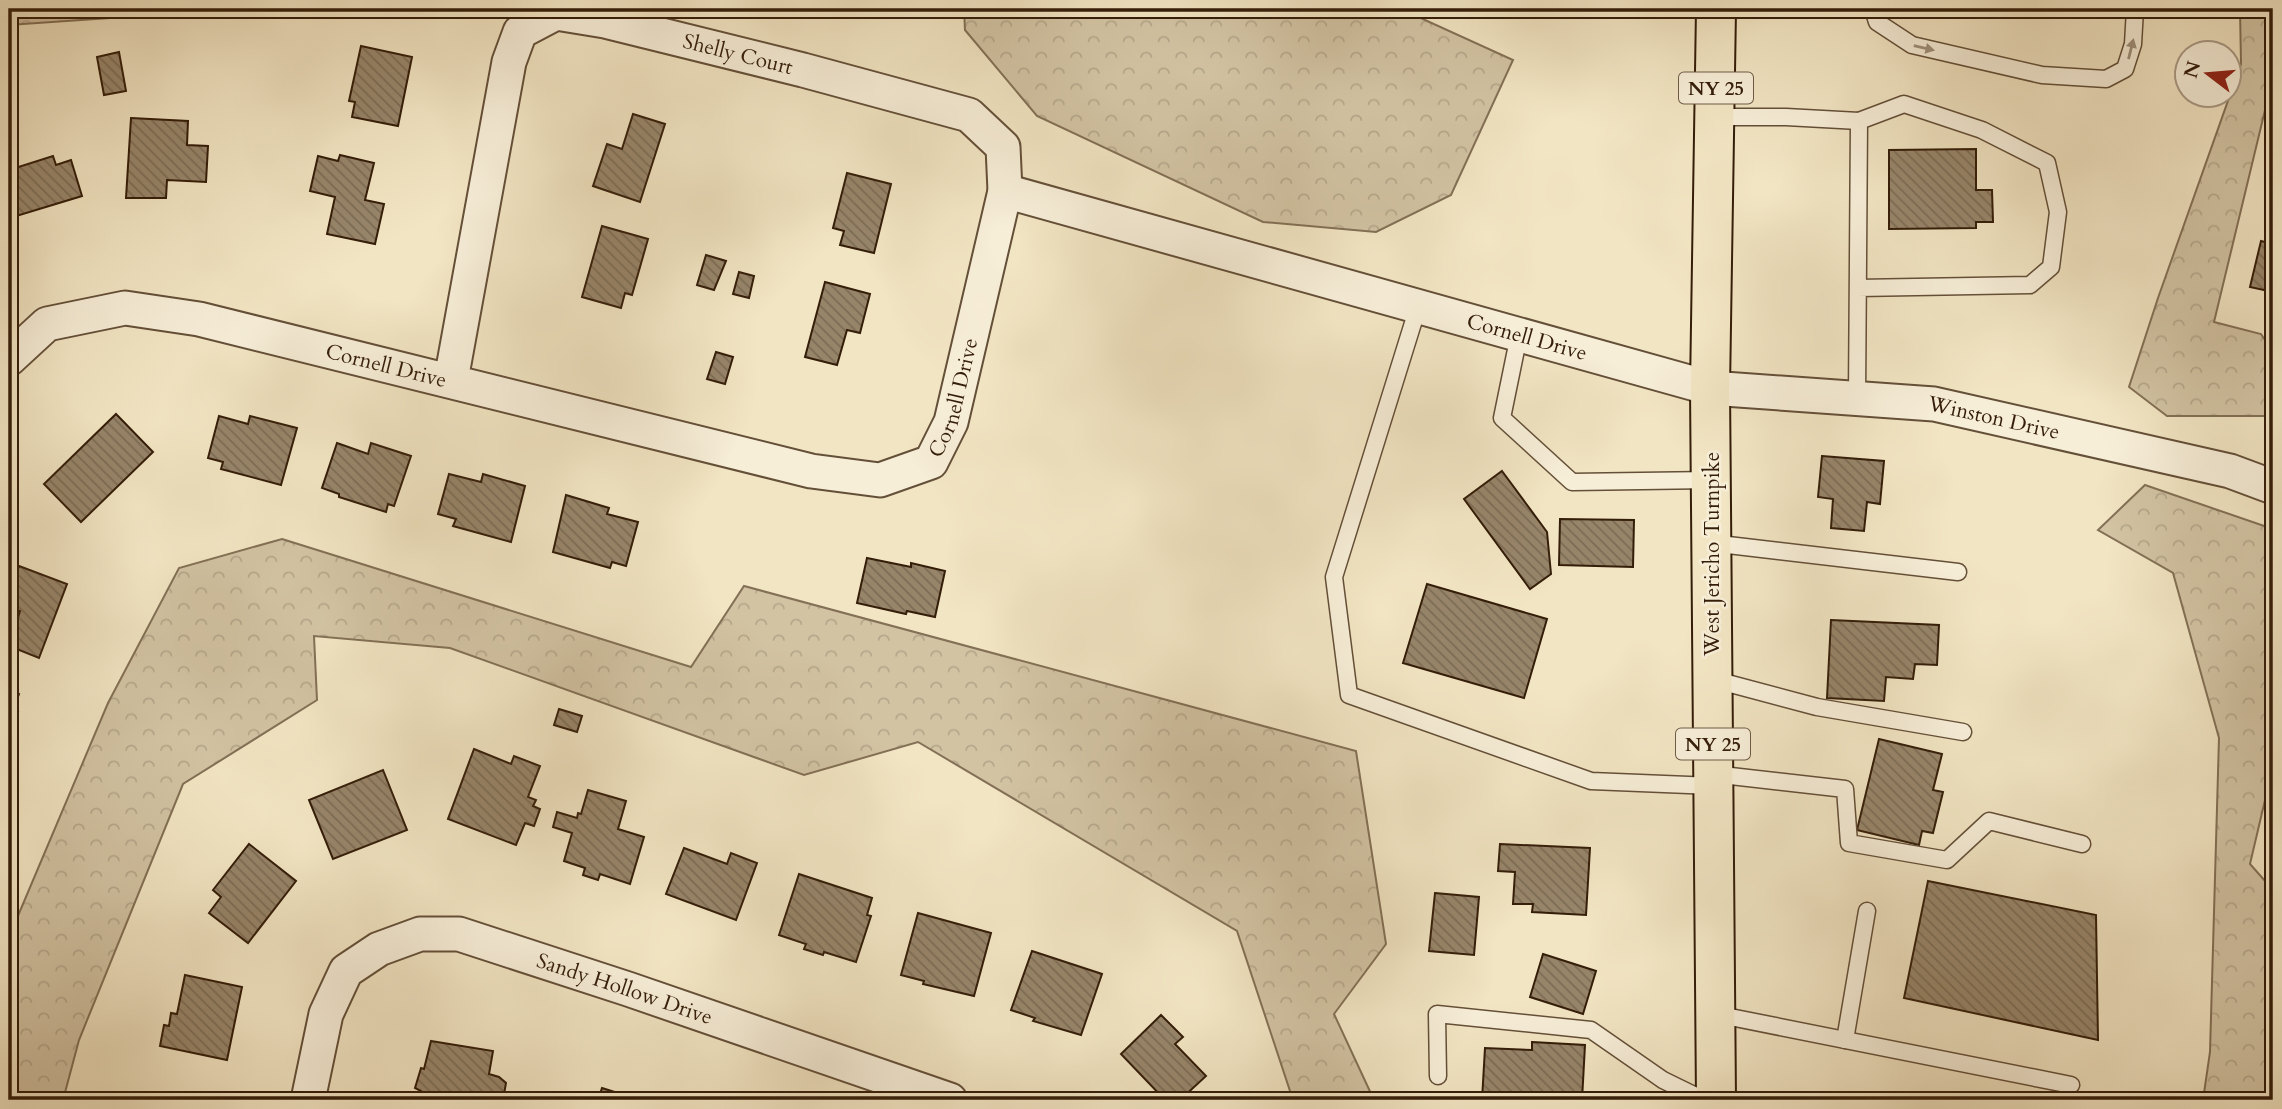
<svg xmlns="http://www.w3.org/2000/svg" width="2282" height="1109" font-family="Cardo,serif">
  <defs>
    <pattern id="forest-crowns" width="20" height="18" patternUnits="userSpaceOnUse" patternTransform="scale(1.75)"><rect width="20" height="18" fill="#d2c3a3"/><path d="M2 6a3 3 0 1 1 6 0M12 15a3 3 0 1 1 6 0" fill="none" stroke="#b5a78b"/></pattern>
    <pattern id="building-back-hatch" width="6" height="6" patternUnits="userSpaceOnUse" patternTransform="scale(1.75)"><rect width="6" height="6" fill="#97856a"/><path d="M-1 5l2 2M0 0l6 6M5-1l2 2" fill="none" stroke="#7c6c55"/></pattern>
  </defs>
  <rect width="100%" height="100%" fill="#f2e5c3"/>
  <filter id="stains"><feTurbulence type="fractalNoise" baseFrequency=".00286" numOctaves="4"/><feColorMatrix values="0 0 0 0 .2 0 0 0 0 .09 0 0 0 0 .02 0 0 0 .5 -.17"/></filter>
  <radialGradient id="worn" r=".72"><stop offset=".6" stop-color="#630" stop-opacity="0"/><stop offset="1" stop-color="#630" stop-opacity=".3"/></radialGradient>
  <g fill="url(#forest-crowns)" stroke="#837056" stroke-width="2">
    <polygon points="9,9 242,9 9,25"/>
    <polygon points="964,9 1401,9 1513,60 1451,195 1376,232 1263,222 1037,116 965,30"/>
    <polygon points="2240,9 2273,9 2273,77 2214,322 2261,334 2273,352 2273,416 2167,416 2129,387 2158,298 2241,64"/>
    <polygon points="2145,485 2273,529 2273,766 2250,864 2273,890 2273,1100 2203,1100 2210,1052 2219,738 2173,573 2098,530"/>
    <polygon points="282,539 691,667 744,586 1356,751 1386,944 1334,1014 1374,1100 1293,1100 1237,931 918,742 804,775 450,648 314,636 317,700 183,784 79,1040 63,1100 9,1100 9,937 108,703 179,568"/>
  </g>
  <g fill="url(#building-back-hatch)" stroke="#341d09" stroke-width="2">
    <polygon points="1954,9 2061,9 2061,12 1954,11"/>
    <polygon points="361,46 412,57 398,126 352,117 355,102 349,101"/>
    <polygon points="119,52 126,91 104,95 97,57"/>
    <polygon points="633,114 665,124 640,202 593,186 607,144 622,149"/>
    <polygon points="131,118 188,121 187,145 208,146 206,182 167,180 166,198 126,198"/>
    <polygon points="1976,149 1976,190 1992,190 1993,222 1976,222 1976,228 1889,229 1889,150"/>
    <polygon points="340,155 374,163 365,200 384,204 375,244 327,234 335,197 310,191 318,156 338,161"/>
    <polygon points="53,156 56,165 71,160 82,196 13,217 9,201 9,170"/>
    <polygon points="2273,158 2273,179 2268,177"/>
    <polygon points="847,173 891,184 874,253 840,245 844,231 833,228"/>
    <polygon points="602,226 648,239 632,295 625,293 621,308 582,297"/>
    <polygon points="2261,241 2273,244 2273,292 2250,287"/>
    <polygon points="706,255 726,261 714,290 697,285"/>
    <polygon points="739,272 754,276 749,298 733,294"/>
    <polygon points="825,282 870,294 860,333 847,330 837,365 805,357"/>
    <polygon points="716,352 733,357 725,384 707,379"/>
    <polygon points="116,414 153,452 81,522 44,484"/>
    <polygon points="219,416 248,424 250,416 297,428 281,485 221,469 223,462 208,458"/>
    <polygon points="337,443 368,454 371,443 411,456 394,506 388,504 386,512 339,497 339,494 322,488"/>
    <polygon points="1822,456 1884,461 1880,504 1867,502 1864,531 1831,528 1833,499 1818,497"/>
    <polygon points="1502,471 1547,532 1551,574 1530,589 1464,499"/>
    <polygon points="449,474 481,482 483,474 525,486 511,542 453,526 456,519 438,514"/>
    <polygon points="566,495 609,508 607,514 638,522 626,566 612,562 610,568 553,552"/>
    <polygon points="1560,519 1634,520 1633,567 1559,565"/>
    <polygon points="867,558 911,567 911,563 945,571 935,617 907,611 906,614 857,603"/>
    <polygon points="19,566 67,584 39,658 9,646 20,611 9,607 9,594"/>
    <polygon points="1427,584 1547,619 1524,698 1403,663"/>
    <polygon points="1831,620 1939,625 1937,665 1915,664 1913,679 1886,677 1884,701 1827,698"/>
    <polygon points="9,689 19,694 13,710 18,712 9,734"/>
    <polygon points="559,709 582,716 577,732 554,725"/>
    <polygon points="1879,739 1942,754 1933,790 1943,792 1933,833 1922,831 1919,845 1857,830"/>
    <polygon points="474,749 511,764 514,756 540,766 528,797 536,800 533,806 540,809 534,826 525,823 516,845 448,819"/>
    <polygon points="383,770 407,830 333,859 309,800"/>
    <polygon points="588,790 626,801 618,829 644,837 630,884 600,874 598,880 583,875 585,868 564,861 572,833 553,827 557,812 577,818 578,813 581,814"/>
    <polygon points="249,844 296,881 248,943 209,913 221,897 213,890"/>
    <polygon points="1500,844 1590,848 1586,915 1532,912 1533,904 1513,904 1515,872 1498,871"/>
    <polygon points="684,848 727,864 731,853 757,863 736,920 666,894"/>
    <polygon points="799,874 872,898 867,915 871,916 856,962 824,952 823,955 804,949 806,944 779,935"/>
    <polygon points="1928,881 2096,915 2098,1040 1904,998"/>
    <polygon points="1435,893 1479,897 1474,955 1429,951"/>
    <polygon points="918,913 991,933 974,996 923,984 924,981 901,975"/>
    <polygon points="1032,951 1102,974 1081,1035 1033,1021 1035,1018 1011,1010"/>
    <polygon points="1543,954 1596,971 1583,1014 1530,997"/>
    <polygon points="185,975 242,987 227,1060 160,1046 164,1025 169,1026 171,1013 177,1014"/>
    <polygon points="1161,1015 1183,1037 1175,1044 1206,1076 1180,1100 1165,1100 1121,1054"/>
    <polygon points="431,1041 493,1051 489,1074 499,1077 506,1083 503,1100 419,1100 421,1091 415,1088 421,1068 424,1069"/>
    <polygon points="1532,1042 1585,1045 1582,1100 1482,1100 1485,1048 1532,1050"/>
    <polygon points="602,1088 640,1100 598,1100"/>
    <polygon points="171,1094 199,1100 170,1100"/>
  </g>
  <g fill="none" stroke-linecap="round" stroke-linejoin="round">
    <g stroke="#644f38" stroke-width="19">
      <g id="service">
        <polyline points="1873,9 1877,22 1912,45 2042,75 2106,79 2125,69 2133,44 2135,9"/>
        <polyline points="1716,117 1786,117 1859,121"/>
        <polyline points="1418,307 1334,577 1349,695 1591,781 1713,786"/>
        <polyline points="1519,335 1502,418 1572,482 1711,480"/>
        <polyline points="1857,398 1859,121 1904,104 1982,130 2047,163 2058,212 2051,267 2030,285 1858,288"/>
        <polyline points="1711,543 1958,572"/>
        <polyline points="1712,679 1817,707 1963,732"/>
        <polyline points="1713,774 1845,789 1849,843 1947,860 1989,821 2082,844"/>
        <polyline points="1715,1014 2071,1085"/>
        <polyline points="1845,1040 1867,911"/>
        <polyline points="1438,1076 1437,1014 1591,1030 1663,1080 1704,1100"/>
      </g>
    </g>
    <g stroke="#644f38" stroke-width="37">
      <g id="minor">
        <path id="s1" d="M1005 191 1710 388 1934 404 2230 471 2273 487"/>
        <path id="s2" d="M9 359 47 324 125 308 199 319 811 471 880 480 931 462 951 422 1005 191 1003 147 969 115 803 70 605 21 556 13 520 32 509 62 451 380"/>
        <path id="s3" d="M308 1100 326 1014 346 971 379 949 420 934H459L628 989 950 1100"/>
      </g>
    </g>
    <g stroke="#341d09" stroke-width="42">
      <polyline id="primary" points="1716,1100 1710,388 1716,9"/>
    </g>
    <use href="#service" stroke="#f7eed8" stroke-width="16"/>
    <use href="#minor" stroke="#f7eed8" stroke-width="33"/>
    <use href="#primary" stroke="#f2e5c3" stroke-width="38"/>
  </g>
  <defs><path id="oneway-solid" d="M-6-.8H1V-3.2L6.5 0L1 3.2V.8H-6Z" transform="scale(1.75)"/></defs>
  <g fill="#9f907b">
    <use href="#oneway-solid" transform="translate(1924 48) rotate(13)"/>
    <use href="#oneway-solid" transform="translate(2131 49) rotate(-76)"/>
  </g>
  <g text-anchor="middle" stroke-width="5" stroke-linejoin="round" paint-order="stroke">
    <g fill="#f7eed8" stroke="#6e5c47" stroke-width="2">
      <rect x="1679" y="72.5" width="74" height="31" rx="5"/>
      <rect x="1676" y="728.5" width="74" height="31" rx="5"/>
    </g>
    <g font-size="19" font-weight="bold" fill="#341d09">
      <text x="1716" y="95">NY 25</text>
      <text x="1713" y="751">NY 25</text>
    </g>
    <g font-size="21" fill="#341d09" stroke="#f7eed8">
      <text transform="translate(738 54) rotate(14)" y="7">Shelly Court</text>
      <text dy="7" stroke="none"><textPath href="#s1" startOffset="542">Cornell Drive</textPath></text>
      <text dy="7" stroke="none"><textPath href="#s2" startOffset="399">Cornell Drive</textPath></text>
      <text dy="7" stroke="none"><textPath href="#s2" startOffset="1029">Cornell Drive</textPath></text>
      <text dy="7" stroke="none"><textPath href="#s1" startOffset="1018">Winston Drive</textPath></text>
      <text transform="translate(1712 554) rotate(-90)" y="7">West Jericho Turnpike</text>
      <text dy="7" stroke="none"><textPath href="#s3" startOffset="432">Sandy Hollow Drive</textPath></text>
    </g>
  </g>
  <rect width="2282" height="1109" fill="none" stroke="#f2e5c3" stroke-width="35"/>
  <rect x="10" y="10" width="2261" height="1088" fill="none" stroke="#341d09" stroke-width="3.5"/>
  <rect x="18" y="18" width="2247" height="1074" fill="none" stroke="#341d09" stroke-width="2"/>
  <g transform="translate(2208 74) rotate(286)"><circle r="33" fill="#f7eed8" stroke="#a99a85" stroke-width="2"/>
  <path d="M0-5L12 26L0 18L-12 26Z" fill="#8f2418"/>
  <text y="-10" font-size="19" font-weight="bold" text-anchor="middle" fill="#341d09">N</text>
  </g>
  <rect width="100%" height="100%" filter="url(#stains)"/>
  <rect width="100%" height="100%" fill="url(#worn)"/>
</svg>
